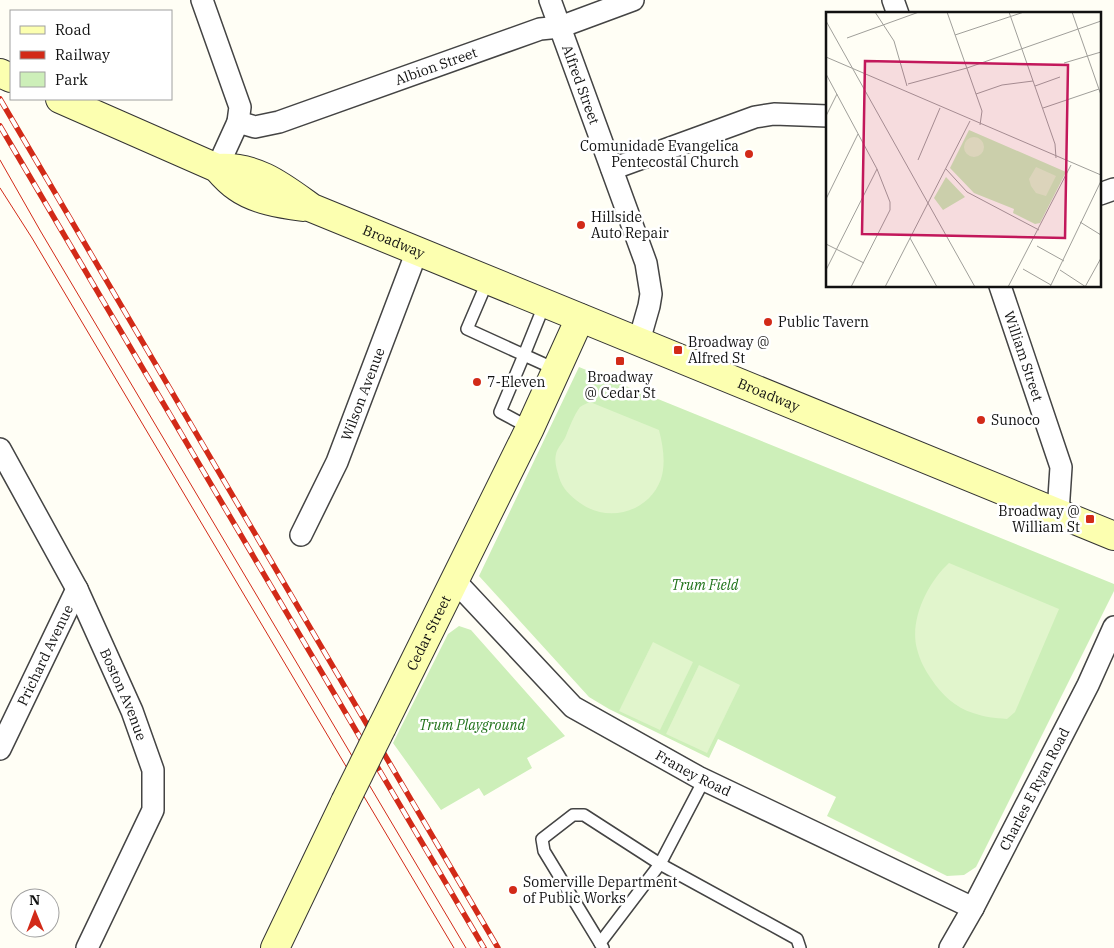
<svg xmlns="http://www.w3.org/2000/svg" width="1114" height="948" font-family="'IBM Plex Serif',serif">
  <rect width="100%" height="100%" fill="#fffef5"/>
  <g fill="#cdefb9">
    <polygon points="579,367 1114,584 1114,591 976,867 964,875 947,876 827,816 836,797 718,739 709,758 609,709 589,697 479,576"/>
    <polygon points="459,626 471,630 565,736 527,758 532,768 484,796 479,788 441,810 393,743 448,634"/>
  </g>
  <g fill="#e1f5cc">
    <path d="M590 402 659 430C663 446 666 463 661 479 649 513 607 523 580 503 570 496 562 488 559 477 557 470 554 462 556 454 557 449 562 443 565 438 569 428 574 415 580 407 583 405 587 403 590 402Z"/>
    <path d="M949 563 1059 609 1015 712 1007 719C995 718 984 717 973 713 956 708 941 694 932 680 925 670 920 661 917 649 909 620 928 582 949 563Z"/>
    <polygon points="653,642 693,662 660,730 619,711"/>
    <polygon points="699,665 740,685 707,753 666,734"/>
  </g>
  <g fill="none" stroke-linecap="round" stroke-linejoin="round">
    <g stroke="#444" stroke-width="14">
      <g id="lane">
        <polyline points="488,280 467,329 524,355 545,303"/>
        <polyline points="530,428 500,412 524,355 555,369"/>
        <polyline points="600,943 660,864 704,780"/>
        <polyline points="603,948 544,851 542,839 573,815 584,815 660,864 797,939 800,948"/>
      </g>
    </g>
    <g stroke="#444" stroke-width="24">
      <g id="street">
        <polyline points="202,0 240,107 238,122 217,168"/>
        <path id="s1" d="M550 0 646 263 651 294 649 306 639 341"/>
        <polyline points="893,0 898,14"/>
        <path id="s2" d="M238 122 255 127 279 122 540 29 560 27 633 0"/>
        <polyline points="612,169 755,117 774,114 828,116"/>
        <polyline points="1100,194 1114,189"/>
        <path id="s3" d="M1000 286 1061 467 1058 513"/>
        <path id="s4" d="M0 449 77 589 132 711 153 770V810L87 948"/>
        <path id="s5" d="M301 535 337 462 417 251"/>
        <path id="s6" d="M455 581 573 707 698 777 973 908"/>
        <path id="s7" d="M0 749 77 589"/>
        <path id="s8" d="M950 948 973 908 1088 685 1114 627"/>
      </g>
    </g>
    <g stroke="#333" stroke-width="30">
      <g id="secondary">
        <polyline points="0,73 11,78"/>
        <path d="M60 99 217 168C223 175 229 182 237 187 255 200 281 204 303 207"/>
        <path id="s9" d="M217 168C256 165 283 187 312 208L1114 536"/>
        <path id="s10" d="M382 727 530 428 580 318"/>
        <polyline points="275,948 345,802"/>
      </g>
    </g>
    <use href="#lane" stroke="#fff" stroke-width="11"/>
    <use href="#street" stroke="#fff" stroke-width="21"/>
    <use href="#secondary" stroke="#fcffb0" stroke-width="28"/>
    <g stroke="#d22a18" stroke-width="1">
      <polyline points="0,160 41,232 466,948"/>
      <polyline points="0,188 32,238 454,948"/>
    </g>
    <g stroke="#d22a18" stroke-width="5.5">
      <g id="rail">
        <polyline points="0,99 498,948"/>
        <polyline points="0,126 484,948"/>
      </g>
    </g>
    <use href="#rail" stroke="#fff" stroke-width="4" stroke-dasharray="11" stroke-linecap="butt"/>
    <g stroke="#333" stroke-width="30" stroke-linecap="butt">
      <polyline id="secondary-bridge" points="345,802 382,727"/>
    </g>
    <use href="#secondary-bridge" stroke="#fcffb0" stroke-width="28"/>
  </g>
  <g fill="#d22a18" stroke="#fff" stroke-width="2">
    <circle cx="749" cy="154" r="5"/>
    <circle cx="581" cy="225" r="5"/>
    <circle cx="768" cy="322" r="5"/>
    <rect x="673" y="345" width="10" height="10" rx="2.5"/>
    <rect x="615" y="356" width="10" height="10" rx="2.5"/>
    <circle cx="477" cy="382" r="5"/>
    <circle cx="981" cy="420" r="5"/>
    <rect x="1085" y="514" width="10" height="10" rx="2.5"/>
    <circle cx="513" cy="890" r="5"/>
  </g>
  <g text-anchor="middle" stroke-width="5" stroke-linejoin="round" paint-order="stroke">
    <g font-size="14" fill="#111" stroke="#fff">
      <text dy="5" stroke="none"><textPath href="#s2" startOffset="209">Albion Street</textPath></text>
      <text dy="5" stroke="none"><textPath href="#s1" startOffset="90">Alfred Street</textPath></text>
      <text dy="5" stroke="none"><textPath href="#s9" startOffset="194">Broadway</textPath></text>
      <text dy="5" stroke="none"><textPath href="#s3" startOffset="74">William Street</textPath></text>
      <text dy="5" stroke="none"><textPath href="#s5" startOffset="154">Wilson Avenue</textPath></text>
      <text dy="5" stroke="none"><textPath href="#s9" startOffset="599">Broadway</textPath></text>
      <text dy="5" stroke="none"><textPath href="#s10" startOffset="105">Cedar Street</textPath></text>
      <text dy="5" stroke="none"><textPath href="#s7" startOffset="104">Prichard Avenue</textPath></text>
      <text dy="5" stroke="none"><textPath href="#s4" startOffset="275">Boston Avenue</textPath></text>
      <text dy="5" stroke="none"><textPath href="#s6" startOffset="310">Franey Road</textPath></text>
      <text dy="5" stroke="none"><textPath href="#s8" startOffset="180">Charles E Ryan Road</textPath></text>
    </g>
    <g font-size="14" fill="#111" stroke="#fff" text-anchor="start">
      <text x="739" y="151" text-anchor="end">Comunidade Evangelica<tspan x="739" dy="16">Pentecostal Church</tspan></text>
      <text x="591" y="222">Hillside<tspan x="591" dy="16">Auto Repair</tspan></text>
      <text x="778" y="327">Public Tavern</text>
      <text x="688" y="347">Broadway @<tspan x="688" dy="16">Alfred St</tspan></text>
      <text x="620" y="382" text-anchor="middle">Broadway<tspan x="620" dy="16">@ Cedar St</tspan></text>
      <text x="487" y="387">7-Eleven</text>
      <text x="991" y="425">Sunoco</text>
      <text x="1080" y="516" text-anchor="end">Broadway @<tspan x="1080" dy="16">William St</tspan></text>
      <text x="523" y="887">Somerville Department<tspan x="523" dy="16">of Public Works</tspan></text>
    </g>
    <g font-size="14" font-style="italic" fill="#1e7118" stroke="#fff">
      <text x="705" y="590">Trum Field</text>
      <text x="472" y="730">Trum Playground</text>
    </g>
  </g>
  <g transform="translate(826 12)">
    <rect width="275" height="275" fill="#fffef5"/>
    <path d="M143 118 240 160 214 211 209 212 187 201 188 197 148 181 124 156ZM120 165 139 185 117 198 108 186Z" fill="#cdefb9"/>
    <path d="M138 135a10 10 0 1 1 20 0a10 10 0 1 1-20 0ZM210 155 230 164 220 184 210 181 205 174 203 167Z" fill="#e1f5cc"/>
    <path fill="none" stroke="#a09f9a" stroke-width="1" d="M49 0 68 29 81 74M121 0 156 99 154 113M183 0 229 132 230 146M246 0 275 83M0 9 149 275M129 23 198 0M21 26 93 0M0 45 275 163M238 51 275 40M0 62 51 157 64 190V198L25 275M82 72 141 56 275 9M209 74 234 65M150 82 176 73 207 69M217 96 273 77M0 104 11 82M92 148 114 96M120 157 141 180 213 218M0 187 32 122M254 210 275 223M84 226 111 275M0 232 38 251M211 234 238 249M197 257 225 273M0 258 51 157M234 258 260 275M59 275 144 109M182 275 245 153M224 275 275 169M259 275 275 246"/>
    <path fill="#c2185b" fill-opacity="0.15" stroke="#c2185b" stroke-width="2.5" d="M39 49 242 53 239 226 36 222Z"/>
    <rect width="275" height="275" fill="none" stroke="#111" stroke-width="2.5"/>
  </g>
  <rect x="10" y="10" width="162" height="90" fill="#ffffff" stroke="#a0a0a0"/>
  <rect x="20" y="26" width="25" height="8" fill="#fcffb0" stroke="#a0a0a0"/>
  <text x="55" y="35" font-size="15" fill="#111111">Road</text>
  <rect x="20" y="51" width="25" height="8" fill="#d22a18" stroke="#a0a0a0"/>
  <text x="55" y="60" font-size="15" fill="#111111">Railway</text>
  <rect x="20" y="72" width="25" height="15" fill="#cdefb9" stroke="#a0a0a0"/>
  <text x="55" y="85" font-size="15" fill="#111111">Park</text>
  <g transform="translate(35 913) rotate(359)"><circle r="24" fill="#ffffff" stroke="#a0a0a0"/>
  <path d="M0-4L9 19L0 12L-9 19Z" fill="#d22a18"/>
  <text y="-8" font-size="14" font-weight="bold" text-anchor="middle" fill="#111111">N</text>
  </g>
</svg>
